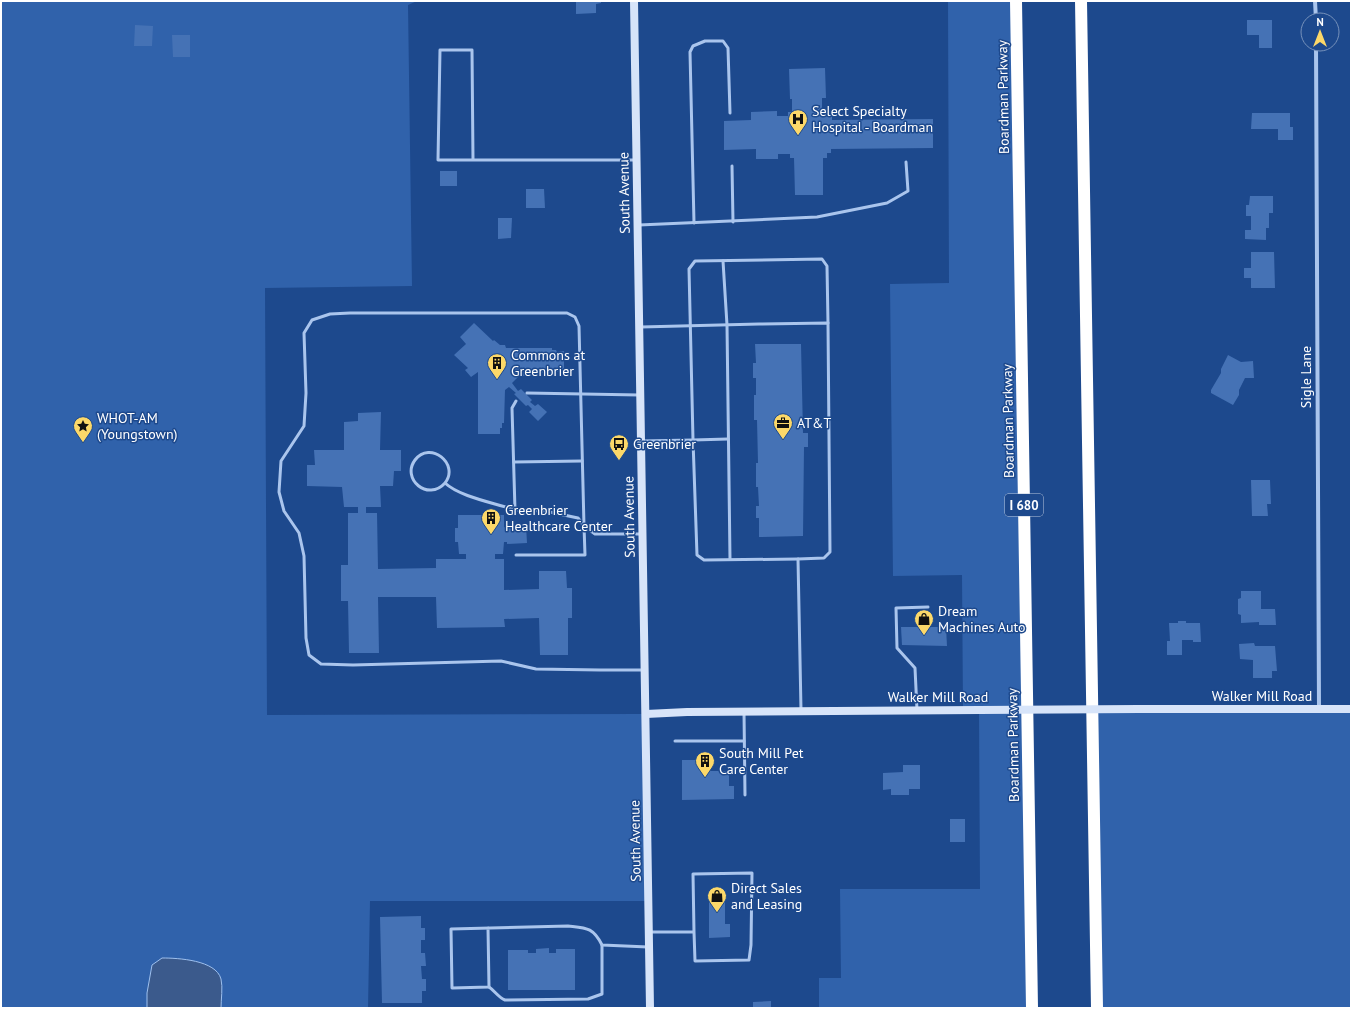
<svg xmlns="http://www.w3.org/2000/svg" width="1352" height="1009" font-family="'PT Sans',sans-serif">
  <rect width="100%" height="100%" fill="#1d498d"/>
  <g fill="#3062ab">
    <polygon points="1,1 417,1 408,5 412,286 265,288 267,715 646,714 649,901 370,901 368,1008 221,1008 221,979 162,958 147,993 147,1008 1,1008"/>
    <polygon points="948,1 1016,1 1032,1008 819,1008 819,978 841,978 840,889 980,889 979,710 963,710 962,575 893,576 890,284 949,283"/>
    <polygon points="1092,709 1351,709 1351,1008 1097,1008"/>
  </g>
  <path fill="#3b5a8c" stroke="#9ec0ee" d="M162 958C178 958 216 960 221 979 223 987 221 1000 221 1008H147V993L152 965Z"/>
  <g fill="#4572b5">
    <polygon points="576,1 601,1 601,3 596,4 596,13 576,14"/>
    <polygon points="1247,20 1272,20 1272,48 1259,48 1259,35 1247,35"/>
    <polygon points="135,25 153,26 152,46 134,46"/>
    <polygon points="172,35 190,35 190,57 173,57"/>
    <polygon points="825,68 826,98 822,98 822,111 827,111 827,116 832,116 832,120 933,119 933,148 831,149 831,153 827,153 827,158 823,158 823,195 795,195 794,158 790,158 790,154 778,154 778,159 756,159 756,149 724,150 724,121 751,120 751,112 777,111 777,116 788,116 788,112 792,112 792,99 790,99 789,69"/>
    <polygon points="1252,113 1290,113 1290,127 1293,127 1293,140 1278,140 1278,129 1251,129"/>
    <rect x="440" y="171" width="17" height="15"/>
    <polygon points="526,189 544,189 545,208 526,208"/>
    <polygon points="1250,196 1273,196 1273,213 1269,213 1269,228 1266,228 1266,240 1245,239 1245,230 1251,230 1251,216 1246,216 1246,205 1249,205"/>
    <polygon points="498,218 512,218 511,238 498,239"/>
    <polygon points="1251,252 1274,252 1275,288 1251,288 1251,278 1244,278 1244,268 1251,268"/>
    <polygon points="474,323 493,341 494,340 500,345 505,345 506,348 552,348 552,350 556,350 557,352 564,351 564,370 553,373 532,373 532,376 519,376 512,383 518,391 521,389 532,400 530,402 535,406 538,404 547,412 538,421 529,412 532,409 528,405 526,406 514,394 516,393 509,387 505,390 504,423 502,423 502,428 500,428 500,434 478,434 478,372 471,377 465,370 468,368 454,355 466,344 460,337"/>
    <polygon points="755,344 801,344 803,433 808,433 808,447 804,447 803,536 759,537 759,518 756,518 756,506 759,506 758,487 756,487 756,463 758,463 757,420 754,420 754,395 756,395 756,378 753,378 753,363 756,363"/>
    <polygon points="1228,355 1241,362 1253,361 1254,378 1245,378 1239,390 1239,395 1233,405 1211,393 1211,390 1221,373 1221,369"/>
    <polygon points="381,412 380,450 401,450 401,471 394,471 393,486 380,486 381,507 366,507 366,513 377,513 378,569 436,568 436,559 466,559 466,554 459,554 458,542 455,542 455,528 458,528 458,515 504,515 504,527 507,528 507,525 526,525 527,543 507,544 507,542 504,542 503,554 495,554 495,559 504,559 504,590 539,589 539,571 566,571 567,588 572,588 572,618 568,618 568,655 540,655 539,618 504,619 505,627 437,628 436,597 378,597 379,653 349,653 348,601 341,601 341,565 348,565 348,513 358,513 358,507 344,507 342,487 307,486 307,465 315,465 314,450 344,450 344,422 358,421 358,413"/>
    <polygon points="1251,480 1270,480 1271,504 1267,504 1268,516 1252,516"/>
    <polygon points="1241,591 1261,591 1261,609 1275,609 1276,625 1259,625 1259,622 1241,623 1241,615 1238,614 1238,599 1241,598"/>
    <polygon points="1178,621 1186,621 1186,623 1200,623 1201,642 1193,642 1193,640 1182,640 1182,655 1167,655 1167,641 1170,641 1169,623 1178,623"/>
    <polygon points="901,627 946,627 947,646 902,645"/>
    <polygon points="1254,643 1255,646 1275,646 1277,671 1272,671 1272,678 1253,678 1253,660 1240,659 1239,644"/>
    <polygon points="682,760 709,760 709,771 729,771 729,786 734,786 734,799 682,800"/>
    <polygon points="903,765 920,765 920,789 909,789 909,795 891,795 891,789 883,790 883,773 903,772"/>
    <rect x="950" y="819" width="15" height="23"/>
    <polygon points="709,901 725,901 725,924 730,924 730,937 709,938"/>
    <polygon points="421,916 421,928 425,928 425,940 421,940 421,953 425,953 426,966 421,966 422,979 426,979 426,991 422,991 422,1003 382,1003 380,917"/>
    <polygon points="549,948 549,953 556,953 556,949 575,949 575,990 508,990 508,950 528,950 528,953 536,953 536,949"/>
    <polygon points="771,1001 771,1008 753,1008 753,1002"/>
  </g>
  <g fill="none" stroke-linecap="round" stroke-linejoin="round">
    <g stroke="#aac5ed" stroke-width="3">
      <polyline points="473,160 472,50 440,50 438,160 636,160"/>
      <polyline points="732,166 733,222"/>
      <polyline points="694,223 690,52 693,46 705,41 723,41 728,48 730,113"/>
      <polyline points="639,225 817,217 887,203 908,191 906,162"/>
      <polyline points="723,261 727,325 730,559"/>
      <polyline points="641,327 759,324 828,323 830,552 824,558 798,559 801,710"/>
      <polyline points="527,393 639,395"/>
      <polyline points="516,401 512,408 515,510 545,511 578,518 584,526 585,555 516,555"/>
      <polyline points="728,439 693,440 689,269 695,261 822,259 827,266 828,323"/>
      <polyline points="641,441 693,440 697,555 704,560 798,559"/>
      <polyline points="514,462 582,461"/>
      <path d="M445 483C428 502 401 479 415 460 430 440 460 464 445 483 460 497 495 503 515 510"/>
      <polyline points="641,534 595,534 584,526 579,326 575,317 567,313 350,313 330,314 312,320 304,333 306,393 304,426 281,461 279,492 284,511 299,533 304,556 306,638 309,655 321,664 353,665 501,661 536,669 600,670 643,670"/>
      <polyline points="917,710 915,668 897,648 896,608 928,607"/>
      <polyline points="744,712 745,795"/>
      <polyline points="675,741 744,741"/>
      <path d="M488 928 489 987 452 988 451 929 568 926C586 928 593 927 602 945L648 947"/>
      <polyline points="649,932 694,932 695,961 749,960 751,945 752,873 693,874 694,932"/>
      <path d="M489 987C495 991 498 997 505 1000L588 999 602 994V945"/>
    </g>
    <g stroke="#aac5ed" stroke-width="4">
      <polyline points="1315,1 1316,20"/>
      <polyline points="1316,44 1319,709"/>
    </g>
    <g stroke="#d7e4f9" stroke-width="8">
      <polyline points="634,1 650,1008"/>
      <polyline points="1139,709 1351,709"/>
      <polyline points="646,714 687,712 979,710"/>
    </g>
    <g stroke="#fff" stroke-width="12">
      <polyline points="1016,1 1032,1008"/>
      <polyline points="1081,1 1097,1008"/>
    </g>
    <polyline stroke="#d7e4f9" stroke-width="8" points="979,710 1139,709"/>
  </g>
  <defs>
    <g id="hospital-pin" transform="scale(1)"><path d="M0 17L-7.5 6A9.5 9.5 0 1 1 7.5 6Z" fill="#fcd869" stroke="#1d498d"/><path d="M-5-5h3v3.5h4V-5h3V5h-3V1.5h-4V5h-3Z" fill="#111"/></g>
    <g id="building-pin" transform="scale(1)"><path d="M0 17L-7.5 6A9.5 9.5 0 1 1 7.5 6Z" fill="#fcd869" stroke="#1d498d"/><path d="M-4-6H4V6H1V3H-1V6H-4ZM-2.5-4.3h1.7v1.8h-1.7ZM.8-4.3h1.7v1.8H.8ZM-2.5-1h1.7V.8h-1.7ZM.8-1h1.7V.8H.8Z" fill="#111"/></g>
    <g id="office-pin" transform="scale(1)"><path d="M0 17L-7.5 6A9.5 9.5 0 1 1 7.5 6Z" fill="#fcd869" stroke="#1d498d"/><path d="M-6-3h4V-5.5h4V-3h4V5H-6ZM-1-4.5V-3h2v-1.5ZM-6 0V1H6V0Z" fill="#111"/></g>
    <g id="sight-pin" transform="scale(1)"><path d="M0 17L-7.5 6A9.5 9.5 0 1 1 7.5 6Z" fill="#fcd869" stroke="#1d498d"/><path d="M0-6L1.8-2.2L6-1.7L2.9 1.2L3.7 5.4L0 3.3L-3.7 5.4L-2.9 1.2L-6-1.7L-1.8-2.2Z" fill="#111"/></g>
    <g id="bus-pin" transform="scale(1)"><path d="M0 17L-7.5 6A9.5 9.5 0 1 1 7.5 6Z" fill="#fcd869" stroke="#1d498d"/><path d="M-5-6H5V4H4V6H2V4H-2V6H-4V4H-5ZM-3.5-4V0h7V-4ZM-3.5 1.2v1.5H-2V1.2ZM2 1.2v1.5H3.5V1.2Z" fill="#111"/></g>
    <g id="shop-pin" transform="scale(1)"><path d="M0 17L-7.5 6A9.5 9.5 0 1 1 7.5 6Z" fill="#fcd869" stroke="#1d498d"/><path d="M-5-2.5h2.3a2.7 3.5 0 0 1 5.4 0H5L5.5 6h-11ZM-1.5-2.5h3a1.5 2.3 0 0 0-3 0Z" fill="#111"/></g>
  </defs>
  <g fill-rule="evenodd">
    <use href="#hospital-pin" x="798" y="119"/>
    <use href="#building-pin" x="497" y="363"/>
    <use href="#office-pin" x="783" y="423"/>
    <use href="#sight-pin" x="83" y="426"/>
    <use href="#bus-pin" x="619" y="444"/>
    <use href="#building-pin" x="491" y="518"/>
    <use href="#shop-pin" x="924" y="619"/>
    <use href="#building-pin" x="705" y="761"/>
    <use href="#shop-pin" x="717" y="896"/>
  </g>
  <g text-anchor="middle" stroke-width="3" stroke-linejoin="round" paint-order="stroke">
    <rect fill="#1d498d" stroke="#bbc8dd" stroke-width="1" x="1005" y="494" width="38" height="22" rx="3"/>
    <g font-size="13" font-weight="bold" fill="#fff">
      <text x="1024" y="510">I 680</text>
    </g>
    <g font-size="14" fill="#fff" stroke="#1d498d">
      <text transform="translate(1003 97) rotate(-91)" y="5">Boardman Parkway</text>
      <text transform="translate(624 193) rotate(-91)" y="5">South Avenue</text>
      <text transform="translate(1306 377) rotate(-90)" y="5">Sigle Lane</text>
      <text transform="translate(1008 421) rotate(-91)" y="5">Boardman Parkway</text>
      <text transform="translate(629 517) rotate(-91)" y="5">South Avenue</text>
      <text x="1262" y="701">Walker Mill Road</text>
      <text x="938" y="702">Walker Mill Road</text>
      <text transform="translate(1013 745) rotate(-91)" y="5">Boardman Parkway</text>
      <text transform="translate(635 841) rotate(-91)" y="5">South Avenue</text>
    </g>
    <g font-size="14" fill="#fff" stroke="#1d498d" text-anchor="start">
      <text x="812" y="116">Select Specialty<tspan x="812" dy="16">Hospital - Boardman</tspan></text>
      <text x="511" y="360">Commons at<tspan x="511" dy="16">Greenbrier</tspan></text>
      <text x="97" y="423">WHOT-AM<tspan x="97" dy="16">(Youngstown)</tspan></text>
      <text x="797" y="428">AT&amp;T</text>
      <text x="633" y="449">Greenbrier</text>
      <text x="505" y="515">Greenbrier<tspan x="505" dy="16">Healthcare Center</tspan></text>
      <text x="938" y="616">Dream<tspan x="938" dy="16">Machines Auto</tspan></text>
      <text x="719" y="758">South Mill Pet<tspan x="719" dy="16">Care Center</tspan></text>
      <text x="731" y="893">Direct Sales<tspan x="731" dy="16">and Leasing</tspan></text>
    </g>
  </g>
  <rect width="1352" height="1009" fill="none" stroke="#ffffff" stroke-width="4"/>
  <g transform="translate(1320 32)"><circle r="19" fill="#1d498d" stroke="#7792bb"/>
  <path d="M0-3L7 15L0 10L-7 15Z" fill="#fcd869"/>
  <text y="-6" font-size="11" font-weight="bold" text-anchor="middle" fill="#ffffff">N</text>
  </g>
</svg>
